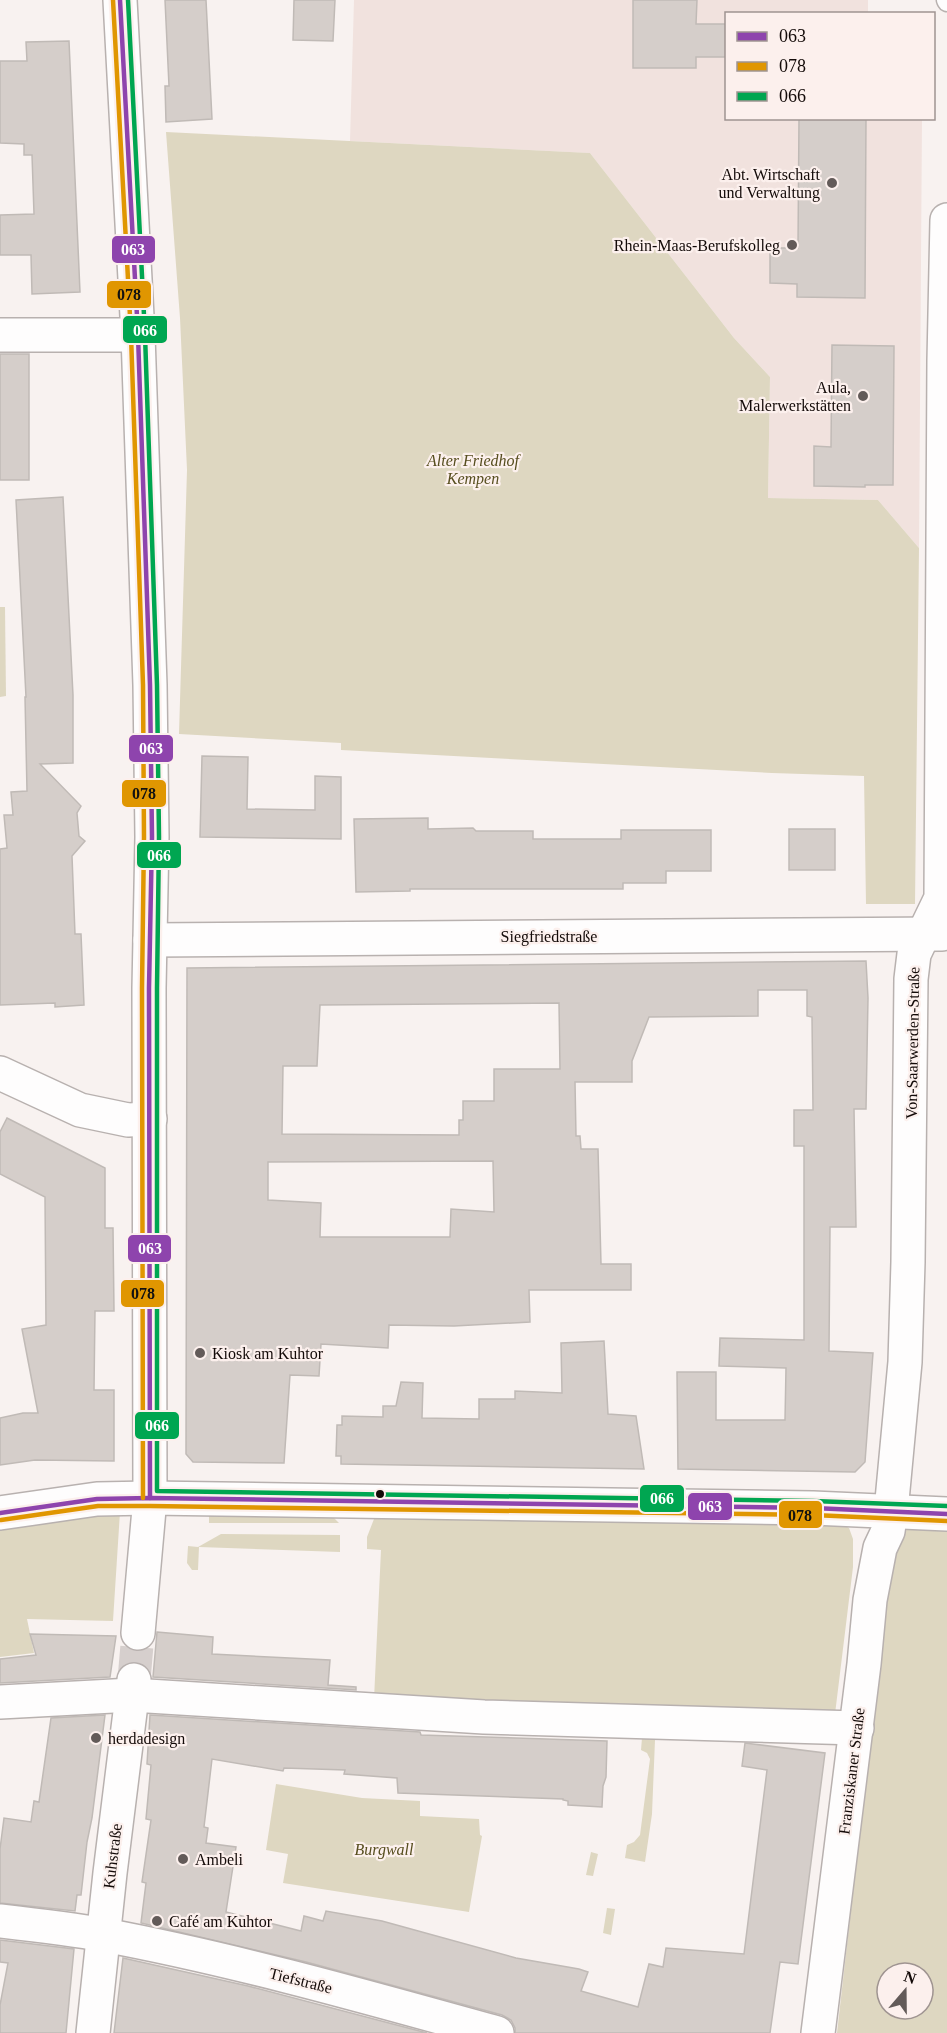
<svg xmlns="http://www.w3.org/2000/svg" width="947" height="2033" font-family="'Times New Roman',serif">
  <rect width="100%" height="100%" fill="#f8f2f0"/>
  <polygon fill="#f1e2de" points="354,0 868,0 868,13 726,14 726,118 922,119 919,548 878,500 768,498 770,377 734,338 590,153 350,141"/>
  <g fill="#ded7c1" fill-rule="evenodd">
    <polygon points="166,132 590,153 734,338 770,377 768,498 878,500 919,548 915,904 866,904 864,776 772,773 341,750 341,743 179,734 187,470 180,318"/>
    <polygon points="0,607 5,607 6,696 0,697"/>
    <polygon points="120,1512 113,1621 27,1619 34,1653 0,1657 0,1524"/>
    <polygon points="209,1515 333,1517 339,1523 209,1523"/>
    <polygon points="374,1519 838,1522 849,1528 853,1539 853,1567 835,1714 374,1699 381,1550 367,1549 367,1537"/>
    <path d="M915 1526 947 1528V2033H837L891 1557 901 1533ZM887 1973H923V2009H887Z"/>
    <polygon points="221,1534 340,1535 340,1552 199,1547 198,1570 192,1570 187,1563 188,1546 198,1547"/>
    <polygon points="642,1738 655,1740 652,1814 645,1862 625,1858 627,1845 634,1842 640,1835 650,1759 647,1753 641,1750"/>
    <polygon points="276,1784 362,1798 420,1801 420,1816 479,1819 480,1835 482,1836 469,1912 283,1883 288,1854 266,1850"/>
    <polygon points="591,1852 598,1854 593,1876 586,1875"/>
    <polygon points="607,1908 615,1909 611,1935 603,1933"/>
  </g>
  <g fill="#d5ceca" stroke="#c0bab6" stroke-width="1.5" fill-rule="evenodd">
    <polygon points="165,0 206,0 212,119 166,122 165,86 169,86"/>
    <polygon points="294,0 335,0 333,41 293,40"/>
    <polygon points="633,0 697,0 696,24 726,24 726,57 696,57 696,68 633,68"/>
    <polygon points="69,41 80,292 32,294 31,255 0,255 0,215 34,214 32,155 24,155 24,144 0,143 0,61 27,61 26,42"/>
    <polygon points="799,118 866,118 865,298 797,297 797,284 770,283 770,248 798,248"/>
    <polygon points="832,345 894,346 893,485 865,485 865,487 814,486 814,446 831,447"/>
    <rect x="0" y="354" width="29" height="126"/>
    <polygon points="63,497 73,695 73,763 40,764 81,806 77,813 79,836 85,841 72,856 75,934 81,934 84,1005 55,1007 55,1003 0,1005 0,849 7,848 4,815 13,815 11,792 27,791 25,697 26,697 16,500"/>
    <polygon points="202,756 248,757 247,809 315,810 315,776 341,777 341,839 200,837"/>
    <polygon points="428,818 428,829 473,828 476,831 533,831 533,839 621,839 621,830 711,830 711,871 666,871 666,883 623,883 623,889 410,889 410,891 356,892 354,819"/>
    <rect x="789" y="829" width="46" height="41"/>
    <path d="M866 961 868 998 866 1109H854L856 1227H830L829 1351 873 1353 865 1462 855 1472 678 1469 677 1372H716V1420H785L786 1368 719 1366 720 1338 804 1340V1146H794V1110H813L812 1017 807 1016V990H758V1016L649 1017 632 1061V1082H575L576 1136H580L581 1149H598L601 1264H631V1290H529L530 1322 454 1326 389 1325 388 1348 321 1344 319 1376 290 1375 284 1463 193 1462 186 1454 187 968ZM559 1003 560 1069H494V1101H463V1120H459V1135L282 1134 283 1066H317L320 1005ZM493 1161 494 1212 451 1209 450 1237H320L321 1203 268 1200V1162Z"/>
    <polygon points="7,1118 105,1168 105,1228 113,1228 114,1311 95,1311 94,1390 114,1390 114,1461 35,1460 0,1465 0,1418 23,1413 38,1413 22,1329 46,1325 45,1197 0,1174 0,1132"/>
    <polygon points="604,1341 608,1414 636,1416 644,1469 341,1464 341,1456 336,1456 337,1425 342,1425 342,1416 383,1417 383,1406 396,1406 401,1382 423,1383 422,1418 479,1419 479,1399 515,1399 515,1391 562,1393 561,1343"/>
    <polygon points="157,1632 213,1637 212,1654 330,1660 328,1685 356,1687 356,1690 153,1677"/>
    <polygon points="30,1634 116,1636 110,1677 0,1683 0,1659 36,1655"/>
    <polygon points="105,1715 92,1818 87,1842 81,1895 77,1895 75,1911 0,1903 0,1849 4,1818 31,1822 34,1801 39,1802 51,1718"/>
    <polygon points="150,1715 420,1732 421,1735 607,1741 606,1777 603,1786 602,1807 568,1805 568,1801 563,1800 563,1799 398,1793 397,1778 344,1774 345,1770 284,1768 283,1771 212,1759 204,1827 208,1828 206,1843 236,1847 226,1912 301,1931 304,1916 323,1921 326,1911 382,1921 516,1958 579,1969 588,1972 581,1991 638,2007 649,1964 663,1967 666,1948 744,1954 767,1770 742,1766 745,1743 825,1753 798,1964 780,1962 770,2033 515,2033 515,2028 511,2020 502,2015 306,1962 141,1923 146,1883 142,1882 151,1820 146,1819 151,1765 147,1764"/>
    <polygon points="0,1940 74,1949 66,2033 0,2033 0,2005 8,1963 0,1962"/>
    <polygon points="123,1958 248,1986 427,2033 114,2033"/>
  </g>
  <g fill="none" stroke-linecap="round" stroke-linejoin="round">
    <polyline stroke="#d6cfcd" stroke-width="33" stroke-dasharray="33 16" stroke-linecap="butt" points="134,1680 138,1633"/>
    <g stroke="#b8b1af" stroke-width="21">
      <polyline id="lane" points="946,0 947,2"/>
    </g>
    <g stroke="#b8b1af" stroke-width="36">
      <g id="street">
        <polyline points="0,335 138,335"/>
        <polyline points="150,940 942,934"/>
        <polyline points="0,1073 80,1110 128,1120 150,1119"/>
        <polyline points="138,1633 150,1498"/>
        <polyline points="0,1702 132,1695 484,1717 857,1728"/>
        <path d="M0 1921C35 1925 70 1929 104 1935 237 1960 367 1997 497 2033"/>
        <polyline points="93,2033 110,1873 134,1680"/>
        <polyline points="818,2033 864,1664 870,1600 880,1548 888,1531 891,1511 905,1362 908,1262 911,979 914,954 941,898 944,361 947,220"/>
      </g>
    </g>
    <g stroke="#b8b1af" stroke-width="36">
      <g id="secondary">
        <polyline points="120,0 138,335 150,685 152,837 149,988 150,1498"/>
        <polyline points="0,1513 97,1499 150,1498 813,1508 947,1514"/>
      </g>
    </g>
    <use href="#lane" stroke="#fefdfd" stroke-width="18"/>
    <use href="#street" stroke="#fefdfd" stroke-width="33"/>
    <use href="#secondary" stroke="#fefdfd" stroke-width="33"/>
    <g stroke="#fcf0ed" stroke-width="9">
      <g id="bus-1">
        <polyline points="120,0 138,335 150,685 152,837 149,988 150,1498"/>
        <polyline points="0,1513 97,1499 150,1498 813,1508 947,1514"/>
      </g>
    </g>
    <g stroke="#fcf0ed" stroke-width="9">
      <g id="bus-2">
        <polyline points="113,0 131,335 143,685 144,837 142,988 143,1498"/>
        <polyline points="1,1520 98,1506 150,1506 813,1515 947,1521"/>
      </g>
    </g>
    <g stroke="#fcf0ed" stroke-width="9">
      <polyline id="bus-3" points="128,0 145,335 157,685 159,837 157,988 157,1491 813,1501 947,1506"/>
    </g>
    <use href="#bus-1" stroke="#8e44ad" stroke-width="4.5"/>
    <use href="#bus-2" stroke="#e09601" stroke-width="4.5"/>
    <use href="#bus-3" stroke="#00a651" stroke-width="4.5"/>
  </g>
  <g fill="#635b59" stroke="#fcf0ed" stroke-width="2">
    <circle cx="832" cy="183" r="6"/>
    <circle cx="792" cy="245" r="6"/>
    <circle cx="863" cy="396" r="6"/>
    <circle cx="200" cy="1353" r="6"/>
    <circle cx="96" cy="1738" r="6"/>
    <circle cx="183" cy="1859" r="6"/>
    <circle cx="157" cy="1921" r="6"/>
  </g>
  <circle fill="#130a08" stroke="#fcf0ed" stroke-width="2" cx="380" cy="1494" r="5"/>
  <g text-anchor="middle" stroke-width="4.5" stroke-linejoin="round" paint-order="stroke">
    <g font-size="16" fill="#130a08" stroke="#fcf0ed" text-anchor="start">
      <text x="820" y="180" text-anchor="end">Abt. Wirtschaft<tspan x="820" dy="18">und Verwaltung</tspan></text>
      <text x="780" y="251" text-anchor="end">Rhein-Maas-Berufskolleg</text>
      <text x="851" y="393" text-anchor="end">Aula,<tspan x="851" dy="18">Malerwerkstätten</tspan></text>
      <text x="212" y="1359">Kiosk am Kuhtor</text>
      <text x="108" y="1744">herdadesign</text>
      <text x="195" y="1865">Ambeli</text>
      <text x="169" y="1927">Café am Kuhtor</text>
    </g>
    <g font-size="16" font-style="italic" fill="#574e1f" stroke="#fcf0ed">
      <text x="473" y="466">Alter Friedhof<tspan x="473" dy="18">Kempen</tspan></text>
      <text x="384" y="1855">Burgwall</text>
    </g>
    <g font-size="16" fill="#130a08" stroke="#fcf0ed">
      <text x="549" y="942">Siegfriedstraße</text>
      <text transform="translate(912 1043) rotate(-89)" y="6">Von-Saarwerden-Straße</text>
      <text transform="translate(851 1771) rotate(-83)" y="6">Franziskaner Straße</text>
      <text transform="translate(112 1856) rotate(-83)" y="6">Kuhstraße</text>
      <text transform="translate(301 1980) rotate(14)" y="6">Tiefstraße</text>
    </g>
  </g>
  <g stroke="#fcf0ed" stroke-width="2">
    <rect x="111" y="235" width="45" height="29" rx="6" fill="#8e44ad"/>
    <rect x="106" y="280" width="46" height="29" rx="6" fill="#e09601"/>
    <rect x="122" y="315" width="46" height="29" rx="6" fill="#00a651"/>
    <rect x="128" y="734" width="46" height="29" rx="6" fill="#8e44ad"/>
    <rect x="121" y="779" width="46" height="29" rx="6" fill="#e09601"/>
    <rect x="136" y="841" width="46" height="28" rx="6" fill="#00a651"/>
    <rect x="127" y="1234" width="45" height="29" rx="6" fill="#8e44ad"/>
    <rect x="120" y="1279" width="45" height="29" rx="6" fill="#e09601"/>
    <rect x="134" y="1411" width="46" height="29" rx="6" fill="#00a651"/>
    <rect x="639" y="1484" width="46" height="29" rx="6" fill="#00a651"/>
    <rect x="687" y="1492" width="46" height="29" rx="6" fill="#8e44ad"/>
    <rect x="778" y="1500" width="45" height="29" rx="6" fill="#e09601"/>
  </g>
  <g font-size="16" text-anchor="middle" font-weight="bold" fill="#fff">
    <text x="133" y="255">063</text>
    <text x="145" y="336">066</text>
    <text x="151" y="754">063</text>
    <text x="159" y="861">066</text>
    <text x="150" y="1254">063</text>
    <text x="157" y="1431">066</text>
    <text x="662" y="1504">066</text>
    <text x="710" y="1512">063</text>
  </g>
  <g font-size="16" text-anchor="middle" font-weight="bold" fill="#111">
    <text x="129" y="300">078</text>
    <text x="144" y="799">078</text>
    <text x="143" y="1299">078</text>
    <text x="800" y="1521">078</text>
  </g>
  <rect x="725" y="12" width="210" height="108" fill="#fcf0ed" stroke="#9f9491" stroke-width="1.5"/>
  <rect x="737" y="32" width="30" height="9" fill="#8e44ad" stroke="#9f9491" stroke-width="1.5"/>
  <text x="779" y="42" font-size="18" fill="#130a08">063</text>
  <rect x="737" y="62" width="30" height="9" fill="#e09601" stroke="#9f9491" stroke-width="1.5"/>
  <text x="779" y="72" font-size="18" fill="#130a08">078</text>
  <rect x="737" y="92" width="30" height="9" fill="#00a651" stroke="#9f9491" stroke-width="1.5"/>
  <text x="779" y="102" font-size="18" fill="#130a08">066</text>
  <g transform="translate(905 1991) rotate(20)"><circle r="28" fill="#fcf0ed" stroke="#9f9491" stroke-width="1.5"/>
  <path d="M0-4.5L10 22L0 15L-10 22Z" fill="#635b59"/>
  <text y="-9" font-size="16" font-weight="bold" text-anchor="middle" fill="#130a08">N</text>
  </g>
</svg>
